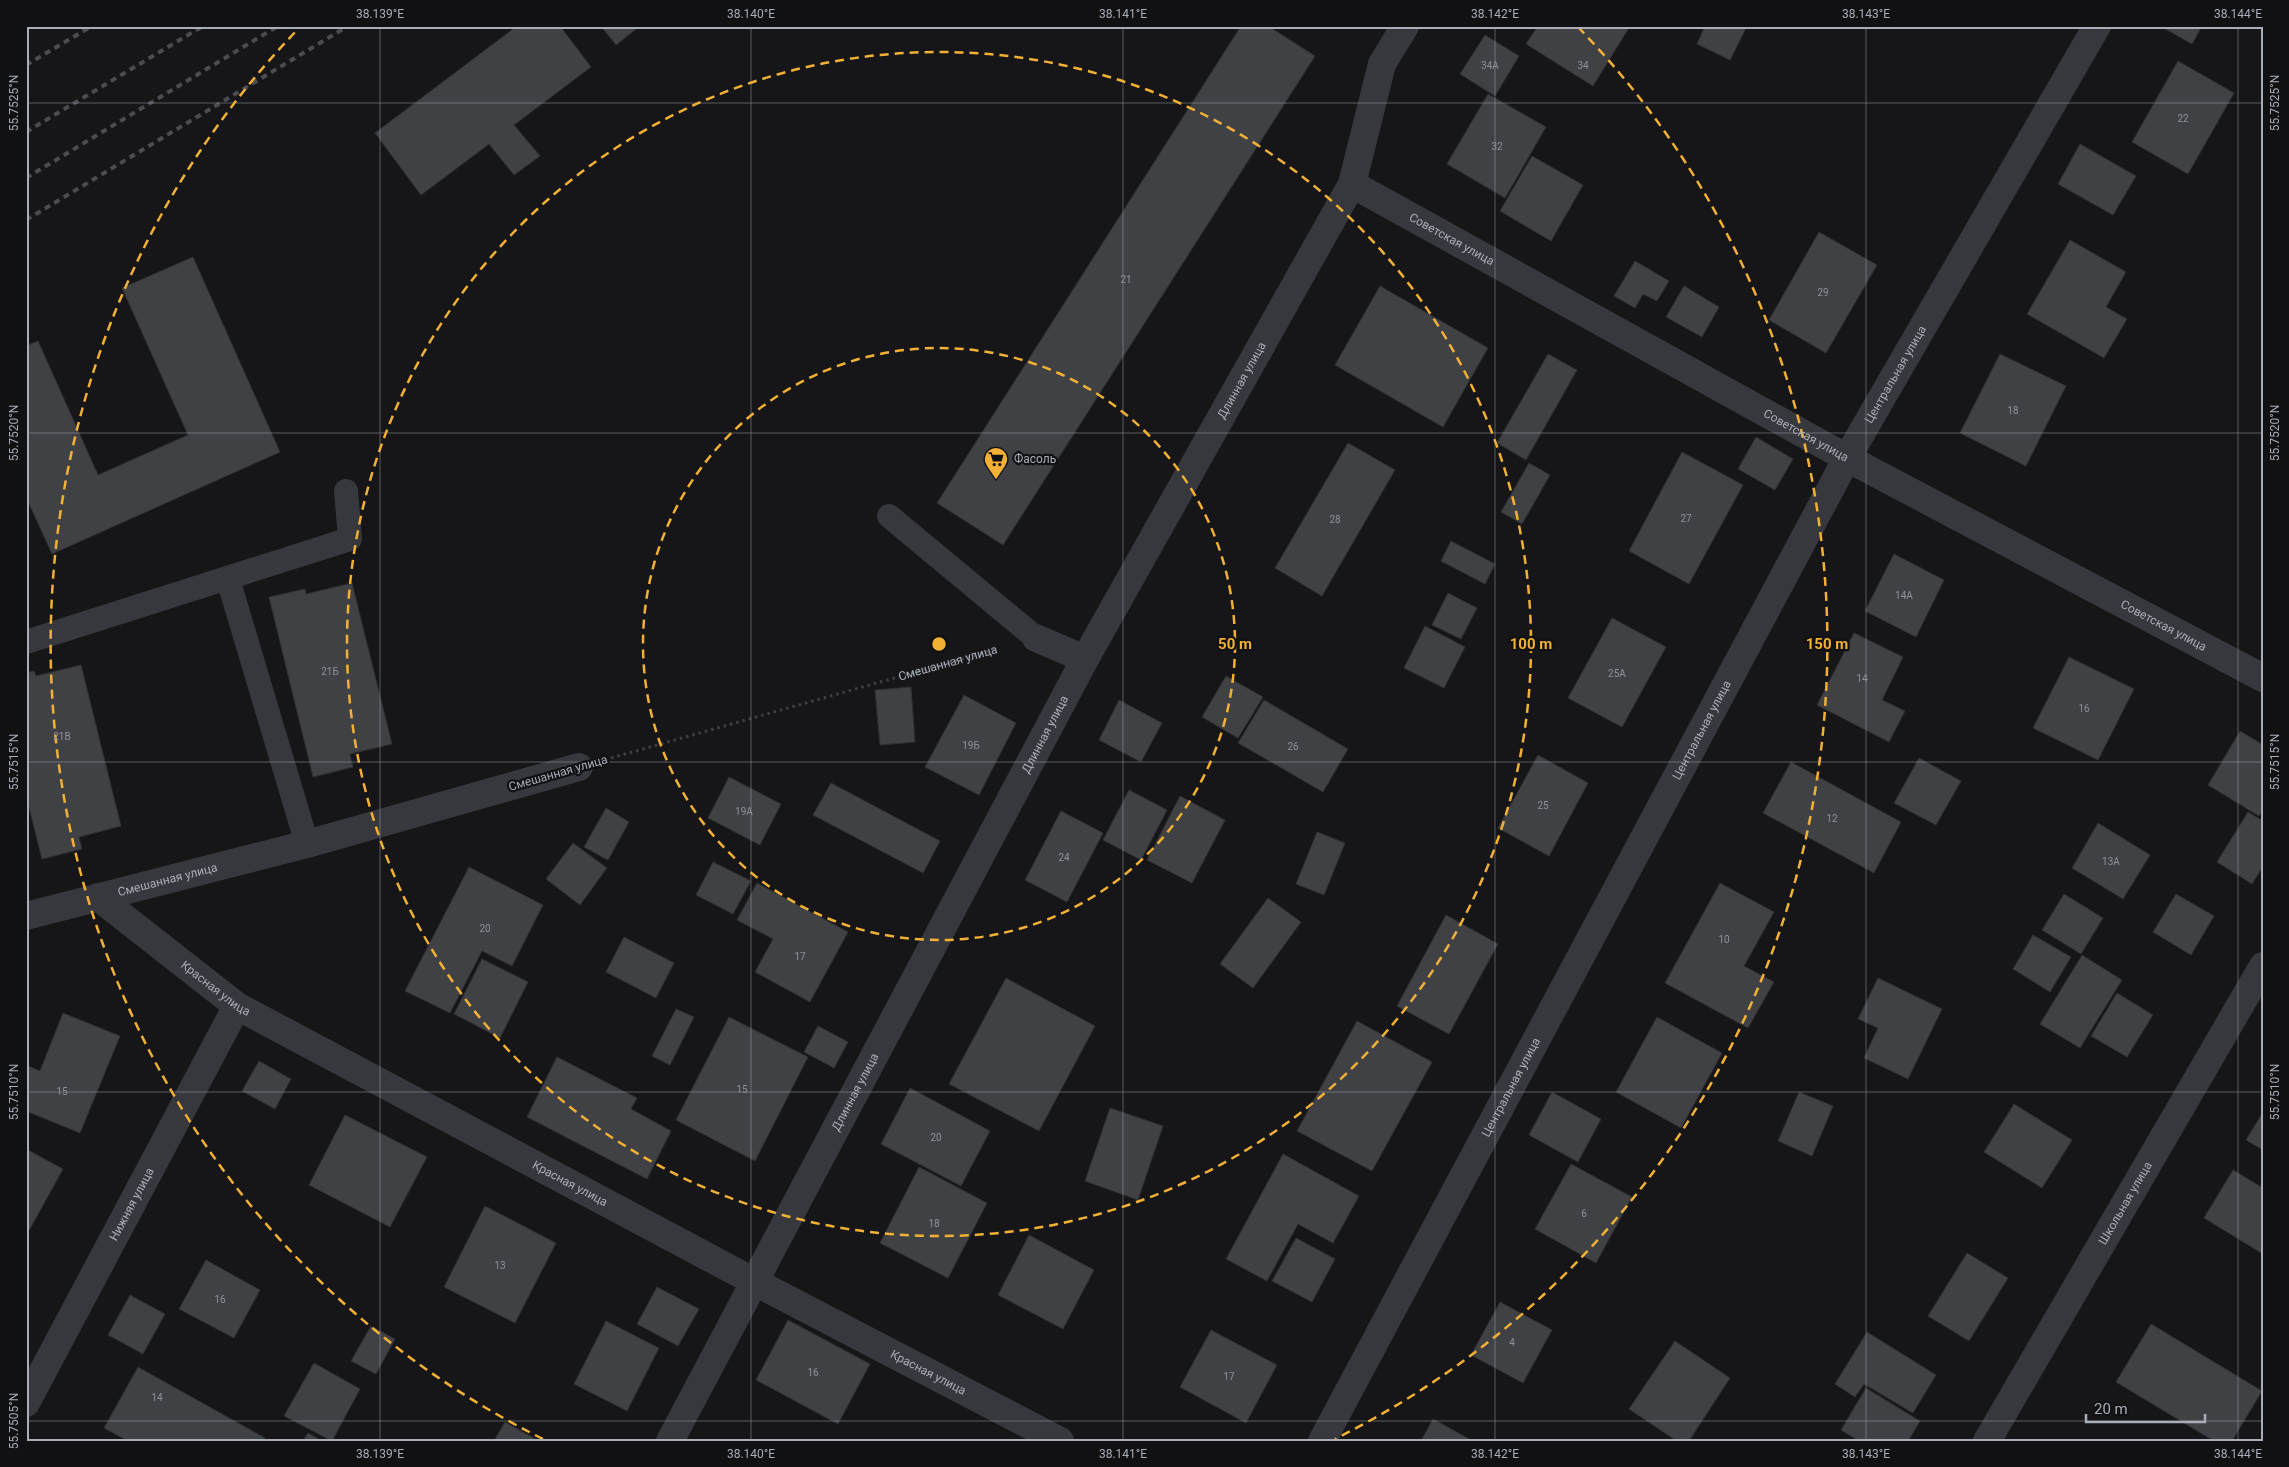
<svg xmlns="http://www.w3.org/2000/svg" width="2289" height="1467" font-family="Roboto,sans-serif">
  <rect width="100%" height="100%" fill="#161618"/>
  <g fill="#404145" stroke="#303034">
    <polygon points="517,26 560,26 591,67 514,125 540,156 514,175 489,144 421,195 375,133"/>
    <polygon points="601,26 640,26 616,45"/>
    <polygon points="1241,26 1268,26 1315,56 1003,545 937,503"/>
    <polygon points="1538,26 1630,26 1593,86 1526,44"/>
    <polygon points="1705,26 1747,26 1730,60 1697,44"/>
    <polygon points="2160,26 2202,26 2192,44"/>
    <polygon points="1485,35 1519,56 1495,96 1460,74"/>
    <polygon points="2178,61 2234,93 2188,174 2132,142"/>
    <polygon points="1488,94 1546,127 1505,198 1447,164"/>
    <polygon points="2080,144 2136,176 2113,215 2058,184"/>
    <polygon points="1532,156 1583,185 1551,241 1500,211"/>
    <polygon points="1819,232 1877,265 1826,353 1769,320"/>
    <polygon points="2070,240 2126,272 2106,307 2127,319 2104,358 2027,314"/>
    <polygon points="193,257 280,452 52,554 26,497 26,346 38,341 98,475 188,435 122,288"/>
    <polygon points="1635,261 1669,281 1657,301 1643,294 1635,308 1614,296"/>
    <polygon points="1380,286 1488,348 1443,427 1335,365"/>
    <polygon points="1684,286 1719,307 1702,337 1666,317"/>
    <polygon points="1548,354 1577,370 1526,460 1497,443"/>
    <polygon points="2000,354 2066,386 2026,466 1960,433"/>
    <polygon points="1756,437 1793,459 1775,490 1738,469"/>
    <polygon points="1348,443 1395,470 1322,596 1275,568"/>
    <polygon points="1682,452 1743,485 1689,584 1629,551"/>
    <polygon points="1529,463 1550,475 1522,524 1501,512"/>
    <polygon points="1451,541 1495,564 1485,584 1441,561"/>
    <polygon points="1894,554 1944,580 1916,637 1865,611"/>
    <polygon points="352,583 392,744 350,754 353,767 313,777 269,597 305,589 306,594"/>
    <polygon points="1448,593 1477,608 1461,639 1432,625"/>
    <polygon points="1612,618 1666,647 1622,727 1568,698"/>
    <polygon points="1425,626 1465,647 1444,688 1404,668"/>
    <polygon points="1854,633 1903,657 1882,700 1905,711 1889,742 1817,705"/>
    <polygon points="2069,657 2134,689 2098,760 2033,728"/>
    <polygon points="81,665 121,826 79,837 82,849 42,859 26,795 26,673 34,671 36,676"/>
    <polygon points="1226,676 1263,697 1238,738 1202,717"/>
    <polygon points="911,687 915,742 880,745 875,690"/>
    <polygon points="964,695 1016,723 979,795 925,767"/>
    <polygon points="1119,700 1162,723 1141,762 1099,740"/>
    <polygon points="1264,700 1348,749 1323,792 1238,743"/>
    <polygon points="2240,731 2263,745 2263,810 2259,816 2208,785"/>
    <polygon points="1538,755 1588,783 1549,856 1498,828"/>
    <polygon points="1919,758 1961,781 1936,825 1894,803"/>
    <polygon points="1791,762 1901,822 1874,873 1763,813"/>
    <polygon points="729,777 781,804 760,845 708,818"/>
    <polygon points="831,783 940,841 923,873 813,815"/>
    <polygon points="1129,790 1167,810 1141,860 1103,840"/>
    <polygon points="1180,796 1225,820 1192,883 1147,860"/>
    <polygon points="606,808 629,822 608,860 584,847"/>
    <polygon points="1061,811 1103,833 1067,902 1025,880"/>
    <polygon points="2248,812 2263,821 2263,866 2252,884 2217,862"/>
    <polygon points="2098,823 2150,855 2123,899 2072,868"/>
    <polygon points="1317,832 1345,843 1324,895 1296,884"/>
    <polygon points="573,843 607,868 580,905 546,879"/>
    <polygon points="713,862 751,881 733,914 696,895"/>
    <polygon points="469,867 543,905 512,966 482,951 450,1013 405,991"/>
    <polygon points="757,883 848,932 810,1002 755,972 773,939 737,920"/>
    <polygon points="1720,883 1774,912 1744,966 1774,982 1748,1028 1665,983"/>
    <polygon points="2064,894 2103,918 2081,954 2042,930"/>
    <polygon points="2176,894 2214,916 2191,955 2153,932"/>
    <polygon points="1268,898 1301,922 1253,988 1220,964"/>
    <polygon points="1446,915 1498,944 1449,1034 1397,1006"/>
    <polygon points="2033,935 2071,957 2050,992 2013,969"/>
    <polygon points="624,937 674,963 656,998 606,972"/>
    <polygon points="2082,955 2122,980 2080,1048 2040,1024"/>
    <polygon points="482,959 528,982 500,1038 454,1014"/>
    <polygon points="1006,978 1095,1026 1039,1131 949,1084"/>
    <polygon points="1878,978 1942,1009 1908,1079 1864,1058 1878,1028 1858,1019"/>
    <polygon points="2117,993 2153,1015 2127,1057 2091,1036"/>
    <polygon points="676,1009 694,1017 670,1065 652,1056"/>
    <polygon points="63,1013 120,1036 80,1133 26,1111 26,1065 40,1071"/>
    <polygon points="729,1017 808,1057 755,1161 676,1120"/>
    <polygon points="1657,1017 1722,1053 1681,1128 1616,1092"/>
    <polygon points="1357,1021 1432,1062 1372,1171 1297,1131"/>
    <polygon points="818,1026 848,1042 834,1068 804,1052"/>
    <polygon points="557,1057 637,1098 631,1109 671,1131 647,1179 527,1117"/>
    <polygon points="259,1061 291,1079 275,1109 242,1091"/>
    <polygon points="910,1088 990,1131 961,1186 881,1144"/>
    <polygon points="1552,1092 1601,1119 1578,1162 1529,1135"/>
    <polygon points="1799,1092 1833,1106 1812,1156 1778,1141"/>
    <polygon points="2014,1104 2072,1140 2042,1188 1984,1152"/>
    <polygon points="1110,1108 1163,1126 1138,1200 1085,1181"/>
    <polygon points="2263,1112 2263,1150 2246,1140"/>
    <polygon points="345,1115 427,1157 390,1227 309,1185"/>
    <polygon points="26,1149 63,1169 26,1236"/>
    <polygon points="1283,1154 1359,1196 1333,1243 1298,1224 1267,1281 1226,1259"/>
    <polygon points="1571,1164 1632,1197 1596,1263 1535,1229"/>
    <polygon points="919,1167 987,1203 948,1278 880,1243"/>
    <polygon points="2233,1170 2263,1188 2263,1254 2204,1218"/>
    <polygon points="485,1206 556,1243 515,1323 444,1287"/>
    <polygon points="1029,1235 1094,1270 1063,1329 998,1295"/>
    <polygon points="1296,1238 1335,1259 1312,1302 1272,1281"/>
    <polygon points="1967,1253 2008,1278 1969,1341 1928,1316"/>
    <polygon points="206,1260 260,1290 234,1338 179,1309"/>
    <polygon points="657,1287 699,1309 678,1346 637,1324"/>
    <polygon points="130,1295 165,1314 143,1354 108,1335"/>
    <polygon points="1500,1302 1552,1330 1523,1383 1471,1355"/>
    <polygon points="788,1320 870,1364 838,1424 756,1380"/>
    <polygon points="606,1321 659,1348 627,1411 574,1384"/>
    <polygon points="2151,1324 2262,1391 2232,1441 2214,1441 2116,1382"/>
    <polygon points="371,1326 395,1339 376,1374 351,1361"/>
    <polygon points="1211,1330 1277,1365 1246,1423 1180,1387"/>
    <polygon points="1867,1332 1936,1375 1913,1413 1864,1384 1855,1397 1835,1384"/>
    <polygon points="1675,1341 1730,1378 1689,1441 1677,1441 1629,1409"/>
    <polygon points="314,1363 360,1389 332,1441 284,1416"/>
    <polygon points="138,1367 265,1438 264,1441 128,1441 104,1428"/>
    <polygon points="1866,1388 1920,1421 1908,1441 1859,1441 1841,1430"/>
    <polygon points="1433,1419 1473,1441 1421,1441"/>
    <polygon points="505,1422 539,1441 494,1441"/>
    <polygon points="308,1433 322,1441 303,1441"/>
  </g>
  <g fill="none" stroke-linecap="round" stroke-linejoin="round">
    <path stroke="#3d3f44" stroke-width="3" stroke-dasharray="2.5 4" stroke-linecap="butt" id="s1" d="M611 758 997 649"/>
    <g stroke="#37383d" stroke-width="24">
      <polyline points="889,516 1036,638"/>
      <polyline points="228,579 307,844"/>
      <polyline points="26,642 350,539 346,491"/>
    </g>
    <g stroke="#37383d" stroke-width="28">
      <path id="s2" d="M1352 184 1847 458 2263 678"/>
      <polyline points="1036,638 1085,659"/>
      <path id="s3" d="M98 897 237 1006 755 1282 1060 1441"/>
      <path id="s4" d="M26 916 307 844 579 767"/>
      <path id="s5" d="M26 1403 237 1006"/>
      <path id="s6" d="M670 1441 1085 659 1352 184 1382 64 1405 26"/>
      <path id="s7" d="M1322 1441 1847 458 2097 26"/>
      <path id="s8" d="M1987 1441 2263 966"/>
    </g>
    <g stroke="#4a4c52" stroke-width="4" stroke-dasharray="6 5" stroke-linecap="butt">
      <polyline points="26,65 92,26"/>
      <polyline points="26,132 203,26"/>
      <polyline points="26,178 278,26"/>
      <polyline points="26,220 348,26"/>
    </g>
  </g>
  <path fill="none" stroke="#a8adb8" stroke-width="1" stroke-opacity="0.45" d="M380 26V1441M751 26V1441M1123 26V1441M1495 26V1441M1866 26V1441M2238 26V1441M26 103H2263M26 433H2263M26 762H2263M26 1092H2263M26 1421H2263"/>
  <g fill="none" stroke="#f2b134" stroke-width="2.5" stroke-dasharray="9 6">
    <circle cx="939" cy="644" r="296"/>
    <circle cx="939" cy="644" r="592"/>
    <path d="M543 1439A888 888 0 0 1 300 27M1578 27A888 888 0 0 1 1335 1439"/>
  </g>
  <defs>
    <g id="supermarket-pin" transform="scale(1.25)"><path d="M0 17L-7.5 6A9.5 9.5 0 1 1 7.5 6Z" fill="#f2b134" stroke="#111113"/><path d="M-6-5.5h2.5l.6 2H6L4.5 2H-2.5L-4.4-4H-6ZM-1.5 3.2a1.3 1.3 0 1 0 .1 0ZM3 3.2a1.3 1.3 0 1 0 .1 0Z" fill="#111"/></g>
  </defs>
  <g fill-rule="evenodd">
    <use href="#supermarket-pin" x="996" y="459"/>
  </g>
  <g text-anchor="middle" stroke-width="4.5" stroke-linejoin="round" paint-order="stroke">
    <g font-size="10" fill="#8e929b">
      <text x="1490" y="69">34А</text>
      <text x="1583" y="69">34</text>
      <text x="2183" y="122">22</text>
      <text x="1497" y="150">32</text>
      <text x="1126" y="283">21</text>
      <text x="1823" y="296">29</text>
      <text x="2013" y="414">18</text>
      <text x="1686" y="522">27</text>
      <text x="1335" y="523">28</text>
      <text x="1904" y="599">14А</text>
      <text x="330" y="675">21Б</text>
      <text x="1617" y="677">25А</text>
      <text x="1862" y="682">14</text>
      <text x="2084" y="712">16</text>
      <text x="62" y="740">21В</text>
      <text x="971" y="749">19Б</text>
      <text x="1293" y="750">26</text>
      <text x="1543" y="809">25</text>
      <text x="744" y="815">19А</text>
      <text x="1832" y="822">12</text>
      <text x="1064" y="861">24</text>
      <text x="2111" y="865">13А</text>
      <text x="485" y="932">20</text>
      <text x="1724" y="943">10</text>
      <text x="800" y="960">17</text>
      <text x="742" y="1093">15</text>
      <text x="62" y="1095">15</text>
      <text x="936" y="1141">20</text>
      <text x="1584" y="1217">6</text>
      <text x="934" y="1227">18</text>
      <text x="500" y="1269">13</text>
      <text x="220" y="1303">16</text>
      <text x="1512" y="1346">4</text>
      <text x="813" y="1376">16</text>
      <text x="1229" y="1380">17</text>
      <text x="157" y="1401">14</text>
    </g>
    <g font-size="12" fill="#a8adb8" stroke="#111113">
      <text dy="4" stroke="none"><textPath href="#s2" startOffset="114">Советская улица</textPath></text>
      <text dy="4" stroke="none"><textPath href="#s7" startOffset="1211">Центральная улица</textPath></text>
      <text dy="4" stroke="none"><textPath href="#s6" startOffset="1205">Длинная улица</textPath></text>
      <text dy="4" stroke="none"><textPath href="#s2" startOffset="519">Советская улица</textPath></text>
      <text dy="4" stroke="none"><textPath href="#s2" startOffset="924">Советская улица</textPath></text>
      <text dy="4" stroke="none"><textPath href="#s1" startOffset="350">Смешанная улица</textPath></text>
      <text dy="4" stroke="none"><textPath href="#s7" startOffset="806">Центральная улица</textPath></text>
      <text dy="4" stroke="none"><textPath href="#s6" startOffset="800">Длинная улица</textPath></text>
      <text transform="translate(558 773) rotate(-16)" y="4">Смешанная улица</text>
      <text dy="4" stroke="none"><textPath href="#s4" startOffset="146">Смешанная улица</textPath></text>
      <text dy="4" stroke="none"><textPath href="#s3" startOffset="149">Красная улица</textPath></text>
      <text dy="4" stroke="none"><textPath href="#s7" startOffset="401">Центральная улица</textPath></text>
      <text dy="4" stroke="none"><textPath href="#s6" startOffset="395">Длинная улица</textPath></text>
      <text dy="4" stroke="none"><textPath href="#s3" startOffset="554">Красная улица</textPath></text>
      <text dy="4" stroke="none"><textPath href="#s8" startOffset="275">Школьная улица</textPath></text>
      <text dy="4" stroke="none"><textPath href="#s5" startOffset="225">Нижняя улица</textPath></text>
      <text dy="4" stroke="none"><textPath href="#s3" startOffset="959">Красная улица</textPath></text>
    </g>
    <g font-size="12" fill="#a8adb8" stroke="#111113" text-anchor="start">
      <text x="1014" y="463">Фасоль</text>
    </g>
  </g>
  <circle cx="939" cy="644" r="8" fill="#f2b134" stroke="#111113" stroke-width="2.5"/>
  <g font-size="15" text-anchor="middle" font-weight="bold" fill="#f2b134" stroke="#111113" stroke-width="4.5" stroke-linejoin="round" paint-order="stroke">
    <text x="1235" y="649">50 m</text>
    <text x="1531" y="649">100 m</text>
    <text x="1827" y="649">150 m</text>
  </g>
  <rect width="2289" height="1467" fill="none" stroke="#111113" stroke-width="55"/>
  <path d="M2086 1414v8h119v-8" fill="none" stroke="#a8adb8" stroke-width="2.5"/>
  <text x="2094" y="1414" font-size="15" fill="#a8adb8" stroke="#111113" stroke-width="4" paint-order="stroke">20 m</text>
  <rect x="28" y="28" width="2234" height="1412" fill="none" stroke="#a8adb8" stroke-width="2"/>
  <g font-size="12" text-anchor="middle" fill="#a8adb8">
    <text x="380" y="18">38.139°E</text>
    <text x="751" y="18">38.140°E</text>
    <text x="1123" y="18">38.141°E</text>
    <text x="1495" y="18">38.142°E</text>
    <text x="1866" y="18">38.143°E</text>
    <text x="2238" y="18">38.144°E</text>
    <text transform="translate(14 103) rotate(-90)" y="4">55.7525°N</text>
    <text transform="translate(2275 103) rotate(-90)" y="4">55.7525°N</text>
    <text transform="translate(14 433) rotate(-90)" y="4">55.7520°N</text>
    <text transform="translate(2275 433) rotate(-90)" y="4">55.7520°N</text>
    <text transform="translate(14 762) rotate(-90)" y="4">55.7515°N</text>
    <text transform="translate(2275 762) rotate(-90)" y="4">55.7515°N</text>
    <text transform="translate(14 1092) rotate(-90)" y="4">55.7510°N</text>
    <text transform="translate(2275 1092) rotate(-90)" y="4">55.7510°N</text>
    <text transform="translate(14 1421) rotate(-90)" y="4">55.7505°N</text>
    <text x="380" y="1458">38.139°E</text>
    <text x="751" y="1458">38.140°E</text>
    <text x="1123" y="1458">38.141°E</text>
    <text x="1495" y="1458">38.142°E</text>
    <text x="1866" y="1458">38.143°E</text>
    <text x="2238" y="1458">38.144°E</text>
  </g>
</svg>
